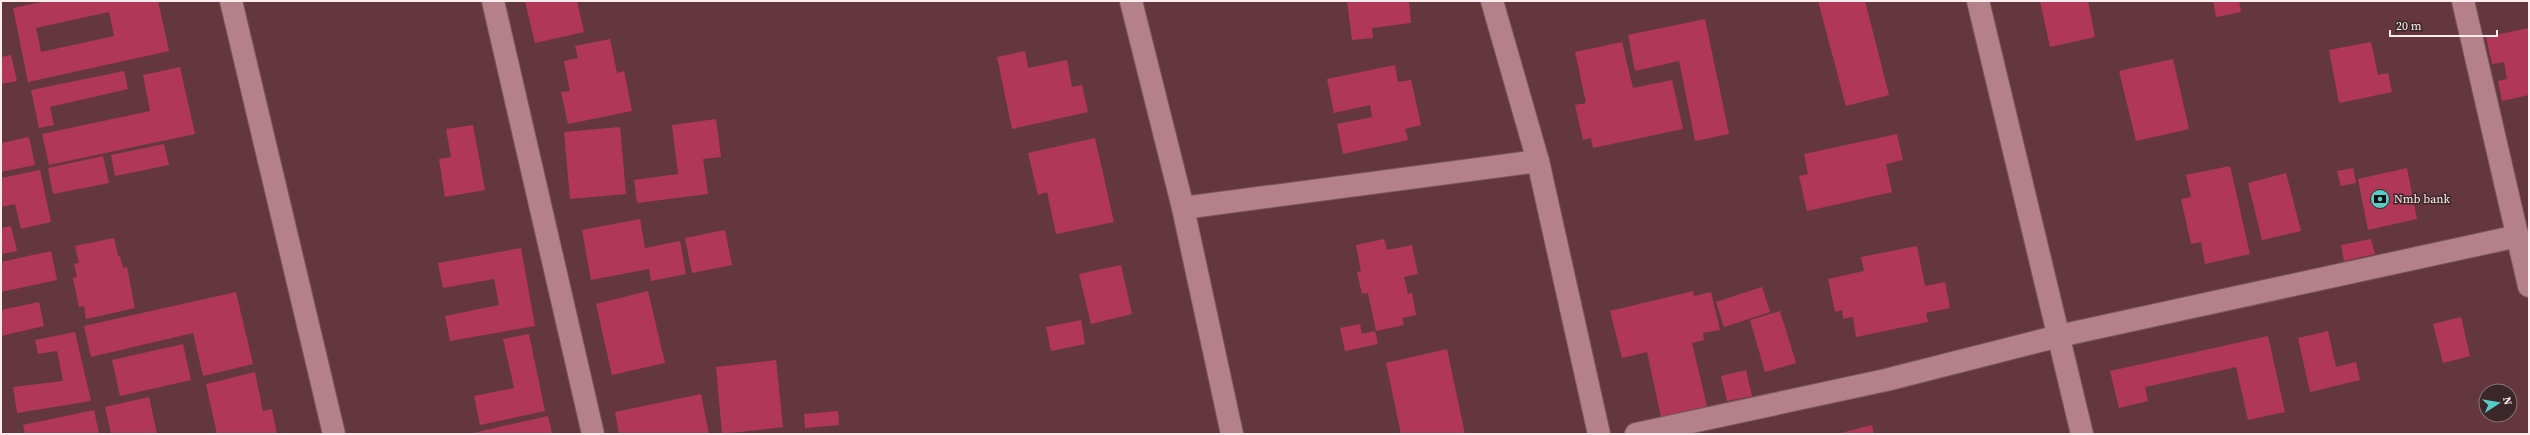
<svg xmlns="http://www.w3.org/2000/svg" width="2530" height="435" font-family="'Source Serif 4',serif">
  <rect width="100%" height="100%" fill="#64373f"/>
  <g fill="#b13758" fill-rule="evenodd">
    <path d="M46 1H158L169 51 28 82 13 8ZM109 12 114 36 41 52 36 28Z"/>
    <polygon points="525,1 577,1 584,32 535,43"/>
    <polygon points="1347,1 1409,1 1411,23 1372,28 1373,38 1352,40"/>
    <polygon points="1818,1 1865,1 1889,95 1846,106"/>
    <polygon points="2040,1 2088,1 2095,37 2050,47"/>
    <polygon points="2213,1 2239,1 2241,12 2216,17"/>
    <polygon points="1705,19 1729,134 1695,141 1679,61 1635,71 1628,35"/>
    <polygon points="2529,28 2529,95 2502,101 2498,81 2507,79 2504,62 2492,64 2486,37"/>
    <polygon points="610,39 617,73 624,71 632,111 568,124 561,92 570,91 564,61 578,58 575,46"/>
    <polygon points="1622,42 1633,88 1672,80 1683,129 1593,148 1591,138 1583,140 1575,105 1586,103 1575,52"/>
    <polygon points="2371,42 2378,75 2388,73 2392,92 2339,103 2329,50"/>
    <polygon points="1025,51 1028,68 1067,60 1072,87 1082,85 1088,112 1012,129 997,57"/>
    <polygon points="11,55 17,81 1,84 1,57"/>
    <polygon points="2173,59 2189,129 2136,141 2119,71"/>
    <polygon points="1395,65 1398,82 1411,80 1421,125 1405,129 1408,140 1343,154 1337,124 1372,117 1370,105 1334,113 1327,79"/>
    <polygon points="180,67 195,134 49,165 42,134 150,111 143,75"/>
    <polygon points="124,71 128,89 50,107 54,125 39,128 31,90"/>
    <polygon points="716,119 721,157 703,159 708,194 637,203 634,180 678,174 672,125"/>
    <polygon points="473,125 485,190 445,197 439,159 451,157 446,129"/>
    <polygon points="620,127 626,194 570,199 564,132"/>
    <polygon points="1897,134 1903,160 1886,164 1892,192 1807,211 1799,176 1808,174 1804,154"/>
    <polygon points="29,137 35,165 1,172 1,143"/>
    <polygon points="1095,138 1114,222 1056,234 1047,192 1038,195 1028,153"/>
    <polygon points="164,144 169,165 115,176 111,155"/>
    <polygon points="103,156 109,183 53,194 48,168"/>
    <polygon points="2230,166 2250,254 2205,264 2201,242 2191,244 2181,199 2191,197 2186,175"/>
    <polygon points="2353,168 2356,183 2341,186 2337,171"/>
    <polygon points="2407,168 2417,219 2368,230 2358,179"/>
    <polygon points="40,170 51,222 21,229 15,204 1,207 1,178"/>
    <polygon points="2286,173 2301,231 2262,240 2248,183"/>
    <polygon points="640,219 645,248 680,241 686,274 651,281 649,269 591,280 582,230"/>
    <polygon points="11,226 17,251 1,254 1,228"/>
    <polygon points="725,230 732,265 692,273 685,238"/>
    <polygon points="114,238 118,256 120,256 123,268 127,267 135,308 86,319 84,306 79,307 73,278 77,277 74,264 79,263 75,246"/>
    <polygon points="1384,239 1387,250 1412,245 1418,274 1404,277 1408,294 1412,293 1416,315 1402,318 1404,325 1376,331 1368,293 1362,294 1357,272 1361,271 1356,245"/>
    <polygon points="2371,239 2375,254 2344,261 2341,245"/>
    <polygon points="1917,246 1925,286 1945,282 1950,308 1926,313 1928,322 1856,337 1853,317 1843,319 1842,310 1835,312 1828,279 1864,271 1861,257"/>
    <polygon points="521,248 535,326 450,341 445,316 499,305 494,279 443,288 438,263"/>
    <polygon points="51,251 57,280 1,292 1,262"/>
    <polygon points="1121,265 1132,314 1091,324 1079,274"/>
    <polygon points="1762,287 1770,312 1724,327 1716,302"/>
    <polygon points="648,291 665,363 612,375 596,304"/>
    <polygon points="1693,291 1694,296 1711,292 1720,330 1703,333 1704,340 1692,343 1707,406 1661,417 1647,352 1622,358 1610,311"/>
    <polygon points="236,292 253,364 203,376 193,333 91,357 84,326"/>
    <polygon points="39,302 44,326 1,336 1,310"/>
    <polygon points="1780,311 1796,363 1765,372 1750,320"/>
    <polygon points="2461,317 2470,356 2443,363 2433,324"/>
    <polygon points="1081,320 1085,344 1051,351 1046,327"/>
    <polygon points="1360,324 1362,334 1375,331 1378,344 1345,351 1340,328"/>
    <polygon points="2328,331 2336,367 2356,362 2360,380 2310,392 2298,338"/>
    <polygon points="75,332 91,401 17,413 13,387 63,381 57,351 38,354 35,340"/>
    <polygon points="529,334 545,411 480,425 474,396 514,388 503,339"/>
    <polygon points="2268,336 2285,412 2248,420 2236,367 2145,387 2148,401 2119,408 2110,371"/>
    <polygon points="183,344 191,380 120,396 112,360"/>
    <polygon points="1447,349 1465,434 1401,434 1386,363"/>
    <polygon points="776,360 783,427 722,434 716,367"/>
    <polygon points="1746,370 1752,396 1727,401 1721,376"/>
    <polygon points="255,372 263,411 272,409 277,434 217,434 206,384"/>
    <polygon points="701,394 709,434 619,434 615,412"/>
    <polygon points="149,397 157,434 111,434 105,407"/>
    <polygon points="94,410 99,434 25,434 23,425"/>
    <polygon points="838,411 839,425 805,428 804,414"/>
    <polygon points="548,416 552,434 473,434 473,433"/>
    <polygon points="1872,425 1874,434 1842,434 1841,433"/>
  </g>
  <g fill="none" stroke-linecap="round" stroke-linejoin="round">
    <g stroke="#7a575e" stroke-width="24">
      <g id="street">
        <polyline points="231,1 334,434"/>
        <polyline points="493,1 593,434"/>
        <polyline points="1131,1 1183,208 1232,434"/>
        <polyline points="1492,1 1538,161 1599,434"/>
        <polyline points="1978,1 2082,434"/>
        <polyline points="2463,1 2529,286"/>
        <polyline points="1183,208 1538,161"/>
        <polyline points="1636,434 1886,380 2059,336 2518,236"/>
      </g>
    </g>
    <use href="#street" stroke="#b48089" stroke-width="22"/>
  </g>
  <defs>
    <g id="bank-disc" transform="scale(1)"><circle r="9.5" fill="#55cec5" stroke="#3b2629"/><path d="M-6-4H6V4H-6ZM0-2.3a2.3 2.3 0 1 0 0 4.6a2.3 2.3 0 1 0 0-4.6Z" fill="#111"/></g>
  </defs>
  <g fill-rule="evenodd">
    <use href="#bank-disc" x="2380" y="199"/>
  </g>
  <g text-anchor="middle" stroke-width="3" stroke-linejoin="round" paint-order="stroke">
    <g font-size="12" fill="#feecee" stroke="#3b2629" text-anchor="start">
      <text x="2394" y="203">Nmb bank</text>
    </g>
  </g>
  <rect width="2530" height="435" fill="none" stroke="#feecee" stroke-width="4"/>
  <g transform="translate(2498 403) rotate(78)"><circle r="19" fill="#3b2629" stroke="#897578"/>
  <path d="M0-3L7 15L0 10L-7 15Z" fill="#55cec5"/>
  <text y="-6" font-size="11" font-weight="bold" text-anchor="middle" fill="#feecee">N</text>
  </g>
  <path d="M2390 30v6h107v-6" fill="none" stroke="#feecee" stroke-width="2"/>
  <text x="2396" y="30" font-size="12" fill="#feecee" stroke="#3b2629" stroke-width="3" paint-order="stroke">20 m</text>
</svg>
